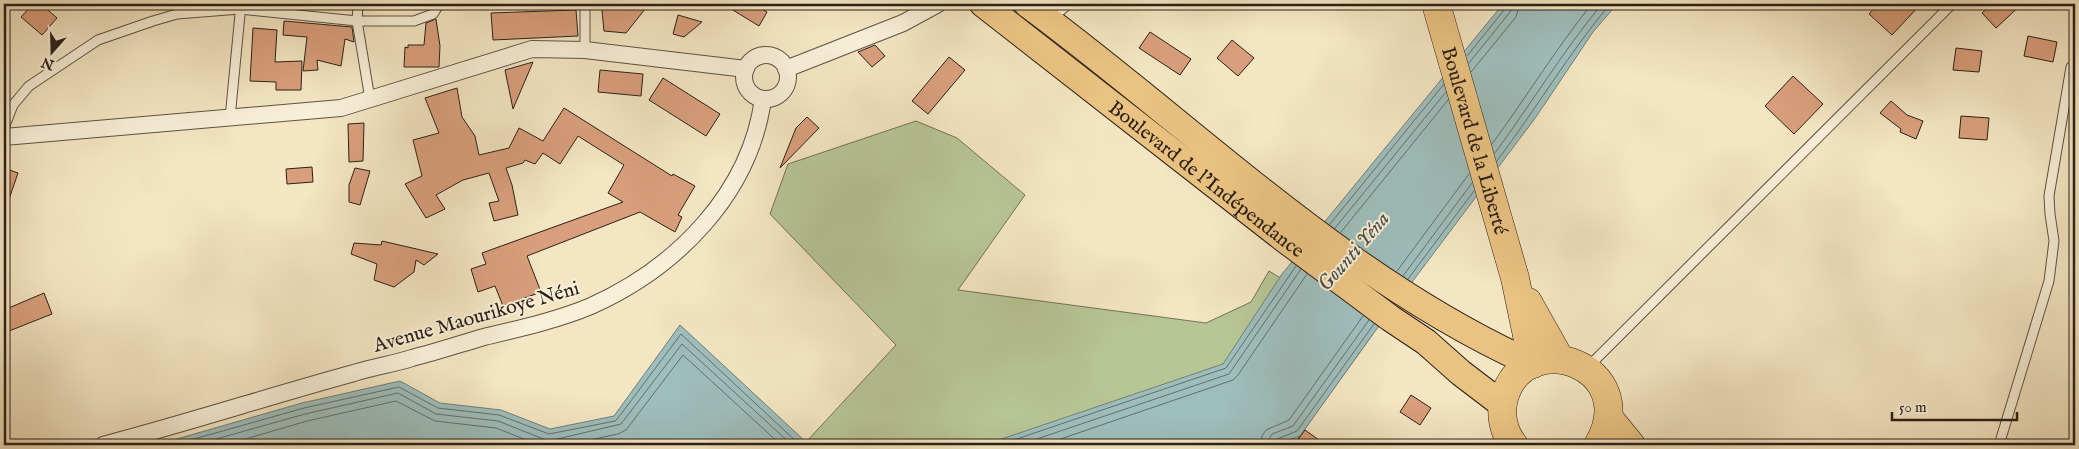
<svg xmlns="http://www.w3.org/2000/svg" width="2079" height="449" font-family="'IM FELL English',serif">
  <rect width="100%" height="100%" fill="#f4e6c3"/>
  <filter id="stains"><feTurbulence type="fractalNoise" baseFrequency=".004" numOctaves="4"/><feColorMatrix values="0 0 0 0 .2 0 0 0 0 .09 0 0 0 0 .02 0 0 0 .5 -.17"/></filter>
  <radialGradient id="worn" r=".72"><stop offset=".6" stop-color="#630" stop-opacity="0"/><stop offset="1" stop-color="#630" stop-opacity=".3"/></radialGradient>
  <polygon fill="#b8c696" stroke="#717357" points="916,121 957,138 1025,195 958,290 1206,323 1251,302 1269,271 1373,334 1293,445 805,445 806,442 896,345 770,214 788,164"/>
  <g fill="#9ebebc" stroke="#707f7a">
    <polygon points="1503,4 1617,4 1593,32 1536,117 1373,334 1300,436 1273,445 984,445 1223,364 1282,274"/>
    <polygon points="680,325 806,442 805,445 156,445 302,403 400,381 440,403 501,410 550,429 614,416"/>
  </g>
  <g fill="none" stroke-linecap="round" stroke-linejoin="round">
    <g stroke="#646f6a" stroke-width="1">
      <polyline points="1467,56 1505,9 1506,4"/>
      <polyline points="1469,63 1510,12 1513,4"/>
      <polyline points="1471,72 1516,17 1520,4"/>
      <path d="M1492 144C1526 98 1556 48 1592 4"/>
      <path d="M1495 153C1531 104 1563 51 1602 4"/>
      <path d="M1497 161C1536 109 1569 53 1610 4"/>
      <polyline points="1330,224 1444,84"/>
      <polyline points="1335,228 1446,92"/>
      <polyline points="1341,232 1448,100"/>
      <polyline points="1397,271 1469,174"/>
      <polyline points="1403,276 1472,183"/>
      <polyline points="1408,279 1474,191"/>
      <polyline points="173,445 304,408 399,387 438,408 499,415 549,434 615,421 618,418 681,334 800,445"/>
      <polyline points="195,445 305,414 398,393 436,414 498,421 546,440 553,440 621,424 682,344 792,445"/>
      <polyline points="225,445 307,421 396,401 435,421 496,428 539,445"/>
      <polyline points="566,445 618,434 626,430 683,355 781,445"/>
      <polyline points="999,445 1226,368 1296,266"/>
      <polyline points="1019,445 1229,374 1301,269"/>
      <polyline points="1043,445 1233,380 1238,375 1307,274"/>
      <polyline points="1260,445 1262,436 1266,430 1289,420 1363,316"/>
      <polyline points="1268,445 1269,439 1272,434 1293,426 1369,320"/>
      <polyline points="1274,445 1277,439 1297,431 1374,324"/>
    </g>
  </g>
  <g fill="#d99f7c" stroke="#2a2018">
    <polygon points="33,4 41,4 57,18 42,35 21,17"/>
    <polygon points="607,4 649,4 626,33 604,31 602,11"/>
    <polygon points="723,4 753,4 767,12 759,26"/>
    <polygon points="1878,4 1921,4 1892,35 1869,14"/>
    <polygon points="1992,4 2022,4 1996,28 1982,13"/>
    <polygon points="576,10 578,36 493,40 491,13"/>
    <polygon points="678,15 702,22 684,37 673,34"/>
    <polygon points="436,19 440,46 439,67 404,67 405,47 408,48 408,45 424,45 426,23"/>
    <polygon points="284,21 352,27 354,42 345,39 341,66 317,60 318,70 303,71 307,37 283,35"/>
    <polygon points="253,28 277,30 275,62 302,61 301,90 276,90 276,82 250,81"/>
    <polygon points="1150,32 1191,59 1180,75 1139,48"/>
    <polygon points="2028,36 2057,42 2053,62 2024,56"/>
    <polygon points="1232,40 1254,58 1238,76 1217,58"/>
    <polygon points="875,45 885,56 872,67 858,52"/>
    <polygon points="1956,48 1982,51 1979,72 1953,70"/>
    <polygon points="949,57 965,70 928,114 912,101"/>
    <polygon points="533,62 513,109 505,70"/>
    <polygon points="600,70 643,74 641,96 598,92"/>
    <polygon points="1793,76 1823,104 1794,134 1765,106"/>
    <polygon points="663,78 720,114 706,136 649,100"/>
    <polygon points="457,88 462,117 475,136 479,155 509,148 519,128 543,141 564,108 672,176 673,174 695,186 678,215 682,217 675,232 640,212 527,256 541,292 503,306 495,286 478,292 471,269 486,264 482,253 623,202 608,193 624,165 578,136 560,164 543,153 535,164 525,160 523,163 506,168 512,185 518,215 494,221 489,203 499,201 489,173 463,180 436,195 445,209 426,218 405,184 422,176 413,140 439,133 425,98"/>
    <polygon points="1891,101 1907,115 1923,121 1916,139 1900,132 1901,129 1880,113"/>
    <polygon points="1961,116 1989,118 1987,140 1959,138"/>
    <polygon points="807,117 819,128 780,168 796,128"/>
    <polygon points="364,123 363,161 349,162 348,124"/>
    <polygon points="312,167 313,182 287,184 286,169"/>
    <polygon points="4,168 18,173 6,208 4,208"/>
    <polygon points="355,168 370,171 360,205 349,202 349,185"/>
    <polygon points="382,241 395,244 438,254 424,265 416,260 414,272 394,287 374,280 377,264 351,254 354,243 381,245"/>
    <polygon points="44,293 52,314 4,333 4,310"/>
    <polygon points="1411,395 1431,408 1420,425 1400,412"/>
    <polygon points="1305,430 1326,445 1294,445"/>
  </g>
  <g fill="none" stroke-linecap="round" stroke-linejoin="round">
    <g stroke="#5c5243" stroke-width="11">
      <g id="lane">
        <polyline points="358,4 357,21 370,99"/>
        <polyline points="585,50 585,4"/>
        <polyline points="230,118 241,4"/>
        <polyline points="4,128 13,105 29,86 98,40 153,21 177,14 240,9 357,21 414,21 433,14 438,6 445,4"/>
        <polyline points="1588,367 1952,4"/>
        <polyline points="1999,445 2049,281 2054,241 2050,214 2049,196 2071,67 2075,68"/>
      </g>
    </g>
    <g stroke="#5c5243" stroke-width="18">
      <g id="street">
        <polyline points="1046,18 1063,4"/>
        <circle cx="766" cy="77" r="22"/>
        <polyline points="786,69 903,23 938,4"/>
        <polyline points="4,137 341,108 532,49 585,50 746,69"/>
        <path d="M103 445C187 423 270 396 354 373 373 367 393 364 412 358 436 352 460 344 484 337 518 329 558 320 591 306 676 268 750 194 763 99"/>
      </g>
    </g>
    <g stroke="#2a2018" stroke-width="28">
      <g id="primary">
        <path id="s1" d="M983 4 1284 239 1390 318 1426 342 1461 373 1503 405"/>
        <path d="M1027 4C1193 126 1343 279 1533 364"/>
      </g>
    </g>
    <g stroke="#2a2018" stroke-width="29">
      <g id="highway">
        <path id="s2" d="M1436 4 1515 278 1533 364"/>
        <polyline points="1528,302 1560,359"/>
        <polyline points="1609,418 1631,445"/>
        <path d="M1514 445C1503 432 1500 414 1504 398 1525 324 1644 366 1598 445"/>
      </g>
    </g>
    <use href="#lane" stroke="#f8efd8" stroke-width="9"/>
    <use href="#street" stroke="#f8efd8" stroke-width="16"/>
    <use href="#primary" stroke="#eac382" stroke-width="26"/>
    <use href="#highway" stroke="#eac382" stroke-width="28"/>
  </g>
  <g text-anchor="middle" stroke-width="4" stroke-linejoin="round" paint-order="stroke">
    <g font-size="20" fill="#2a2018" stroke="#f8efd8">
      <text dy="7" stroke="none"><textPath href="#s2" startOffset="142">Boulevard de la Liberté</textPath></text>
      <text dy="7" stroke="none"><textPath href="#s1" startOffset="284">Boulevard de l'Indépendance</textPath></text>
      <text transform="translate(476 316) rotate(-16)" y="7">Avenue Maourikoye Néni</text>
    </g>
    <g font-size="21" font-style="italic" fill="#4d4f49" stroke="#f8efd8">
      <text transform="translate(1353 251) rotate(-49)" y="7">Gounti Yéna</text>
    </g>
  </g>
  <rect width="2079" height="449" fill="none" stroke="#f4e6c3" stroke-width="20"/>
  <rect x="5" y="5" width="2069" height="439" fill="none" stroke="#2a2018" stroke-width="2.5"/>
  <rect x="10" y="10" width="2059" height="429" fill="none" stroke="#2a2018"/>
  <g transform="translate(52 52) rotate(200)" stroke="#f8efd8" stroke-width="4" paint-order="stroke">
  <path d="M0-4L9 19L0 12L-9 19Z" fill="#2a2018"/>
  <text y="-8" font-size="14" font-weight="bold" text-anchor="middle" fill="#2a2018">N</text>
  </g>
  <path d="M1892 412v8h125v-8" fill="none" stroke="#2a2018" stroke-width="2.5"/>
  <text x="1899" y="412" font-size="15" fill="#2a2018" stroke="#f8efd8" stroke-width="4" paint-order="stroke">50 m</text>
  <rect width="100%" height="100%" filter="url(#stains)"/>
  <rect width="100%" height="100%" fill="url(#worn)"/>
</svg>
